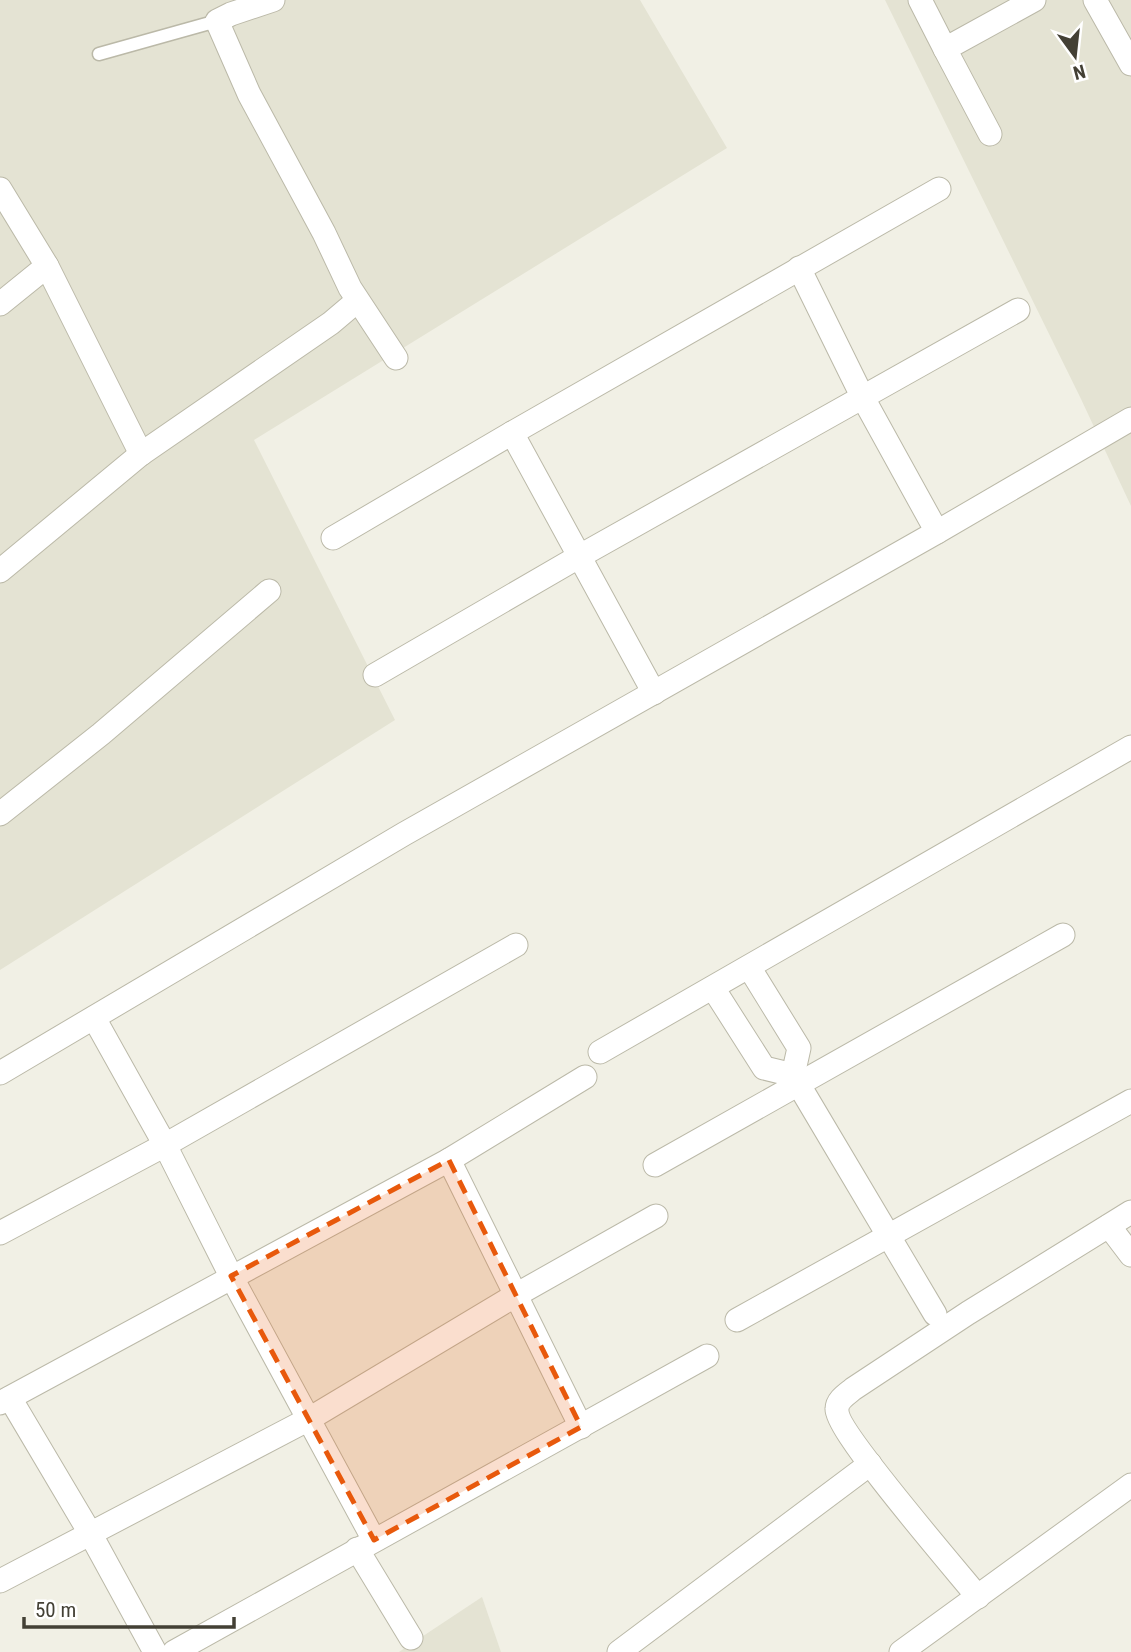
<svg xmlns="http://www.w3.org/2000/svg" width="1131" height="1652" font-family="'Roboto Condensed',sans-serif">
  <rect width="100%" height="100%" fill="#f1f0e5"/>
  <g fill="#e4e3d3">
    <polygon points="0,0 640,0 727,148 254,440 395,720 0,970"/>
    <polygon points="885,0 1131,0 1131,506 1081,399"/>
    <polygon points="482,1597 501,1652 399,1652"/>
  </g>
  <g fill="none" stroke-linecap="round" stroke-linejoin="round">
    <g stroke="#bbb9a8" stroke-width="15">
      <polyline id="lane" points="99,54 217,21"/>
    </g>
    <g stroke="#bbb9a8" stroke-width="25">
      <g id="street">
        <polyline points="273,0 231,14 217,21 249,94 324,233 350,288 396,358"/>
        <polyline points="920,0 945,49"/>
        <polyline points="1095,0 1131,64"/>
        <polyline points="990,134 945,49 1034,0"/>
        <polyline points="0,189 47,266 141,454"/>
        <polyline points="799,268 862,396 937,532"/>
        <polyline points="0,304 47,266"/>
        <polyline points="512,433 939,189"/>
        <polyline points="333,538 512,433 654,693"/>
        <polyline points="0,571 141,454 331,323 357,301"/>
        <polyline points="375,675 580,556 1018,310"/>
        <polyline points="0,814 101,734 269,591"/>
        <polyline points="713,988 764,1068 793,1075 799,1048 749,967"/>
        <polyline points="94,1018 165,1145 231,1276 374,1540"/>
        <polyline points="600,1052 1131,747"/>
        <polyline points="0,1073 404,834 937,532 1131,419"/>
        <polyline points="793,1075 935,1314"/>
        <polyline points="449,1160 581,1427"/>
        <polyline points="655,1165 1063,935"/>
        <polyline points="1109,1226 1131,1255"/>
        <polyline points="0,1233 165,1145 516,945"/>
        <polyline points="737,1320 1131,1101"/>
        <polyline points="10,1398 90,1533 155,1652"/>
        <polyline points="0,1403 449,1160 585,1077"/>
        <polyline points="357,1549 411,1638"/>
        <polyline points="0,1581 309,1419 516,1295 656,1216"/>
        <path d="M978 1597C957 1571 835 1430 837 1409 837 1400 847 1394 853 1389L968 1313 1131 1212"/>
        <polyline points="174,1652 707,1356"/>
        <polyline points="619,1652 870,1464"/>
        <polyline points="901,1652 1131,1485"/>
      </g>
    </g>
    <use href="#lane" stroke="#fff" stroke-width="12"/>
    <use href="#street" stroke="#fff" stroke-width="23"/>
  </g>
  <path fill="#e8590c" fill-opacity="0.2" stroke="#e8590c" stroke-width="5" stroke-dasharray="14 9" stroke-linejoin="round" d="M449 1160 581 1427 374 1540 231 1276Z"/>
  <g transform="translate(1075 56) rotate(165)" stroke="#ffffff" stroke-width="5" paint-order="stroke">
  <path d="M0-5L12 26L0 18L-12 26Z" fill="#434035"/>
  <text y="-10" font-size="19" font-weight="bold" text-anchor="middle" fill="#434035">N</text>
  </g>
  <path d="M24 1617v10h210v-10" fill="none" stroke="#434035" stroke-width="3.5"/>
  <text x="35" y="1617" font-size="21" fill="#434035" stroke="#ffffff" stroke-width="5" paint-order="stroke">50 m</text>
</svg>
